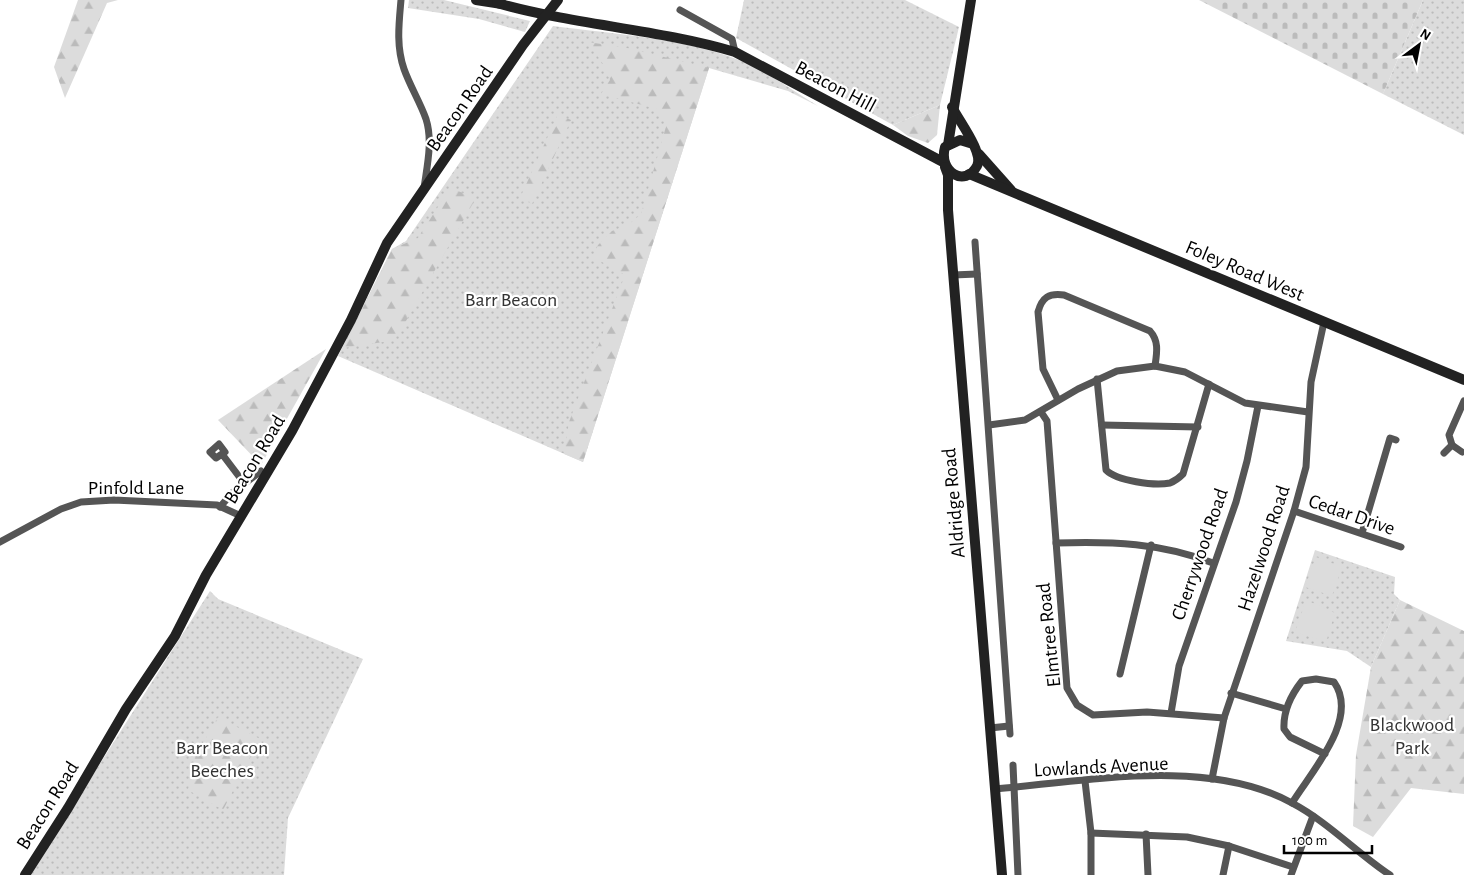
<svg xmlns="http://www.w3.org/2000/svg" width="1464" height="875" font-family="'Alegreya Sans',sans-serif">
  <defs>
    <pattern id="grass-dots" width="8" height="8" patternUnits="userSpaceOnUse" patternTransform="scale(1.25)"><rect width="8" height="8" fill="#dcdcdc"/><path d="M2 2h.1M6 6h.1" fill="none" stroke="#bbb" stroke-width="1.8" stroke-linecap="round"/></pattern>
    <pattern id="forest-firs" width="22" height="20" patternUnits="userSpaceOnUse" patternTransform="scale(1.25)"><rect width="22" height="20" fill="#dcdcdc"/><path d="M5 1l3.5 6h-7zM16 11l3.5 6h-7z" fill="#bbb"/></pattern>
    <pattern id="cemetery-stones" width="16" height="16" patternUnits="userSpaceOnUse" patternTransform="scale(1.25)"><rect width="16" height="16" fill="#dcdcdc"/><path d="M2 7V4a2 2 0 0 1 4 0v3zM10 15v-3a2 2 0 0 1 4 0v3z" fill="#bbb"/></pattern>
  </defs>
  <rect width="100%" height="100%" fill="#fff"/>
  <g fill="url(#grass-dots)">
    <polygon points="409,0 444,0 530,21 525,32 479,19 408,8"/>
    <polygon points="744,0 905,0 959,27 940,105 893,125 736,38"/>
    <polygon points="1423,0 1464,0 1464,135 1383,94"/>
    <path d="M553 26C613 34 683 38 739 60 767 71 793 91 818 106L788 91 709 68 583 462 338 356 392 249 406 241Z"/>
    <polygon points="1315,550 1395,577 1394,594 1400,600 1371,667 1347,651 1286,641"/>
    <polygon points="210,591 218,599 363,659 288,818 284,875 29,875"/>
  </g>
  <g fill="url(#forest-firs)">
    <polygon points="78,0 118,0 107,3 65,98 54,67"/>
    <polygon points="588,42 627,48 709,68 583,462 564,454 569,422 625,275 593,257 598,245 612,231 628,225 641,214 667,123 657,109 601,94 610,80 603,64"/>
    <polygon points="940,105 937,135 928,143 908,136 893,125"/>
    <polygon points="558,114 571,120 532,204 520,198"/>
    <polygon points="450,188 476,198 406,321 390,341 343,348 392,249 418,238"/>
    <polygon points="326,349 261,465 218,420"/>
    <polygon points="1400,600 1464,631 1464,794 1411,788 1373,837 1353,826 1356,755 1371,667"/>
    <polygon points="218,717 260,739 223,810 188,790 195,757"/>
  </g>
  <polygon fill="url(#cemetery-stones)" points="1199,0 1423,0 1383,94"/>
  <g fill="#dcdcdc">
    <polygon points="1316,557 1342,567 1332,596 1305,587"/>
    <polygon points="1306,600 1335,613 1326,642 1295,632"/>
  </g>
  <g fill="none" stroke-linecap="round" stroke-linejoin="round">
    <g stroke="#555" stroke-width="7">
      <path d="M401 0C399 23 396 46 404 69 410 86 420 102 426 119 433 141 427 166 424 188"/>
      <polyline points="680,10 732,39 735,52"/>
      <polyline points="975,242 1010,734"/>
      <polyline points="953,275 977,274"/>
      <path d="M1097 379 1106 470C1117 481 1154 486 1170 483 1175 481 1180 477 1183 474L1209 384"/>
      <path d="M1058 400 1043 369 1038 312C1042 297 1049 293 1064 295L1150 331C1159 341 1157 352 1155 366"/>
      <polyline points="1041,412 1047,421 1067,688 1077,705 1093,715 1147,712 1224,718"/>
      <polyline points="989,425 1025,420 1078,389 1117,371 1155,366 1185,372 1245,403 1308,412"/>
      <polyline points="1102,425 1198,427"/>
      <polyline points="1462,452 1452,445 1449,435 1464,401"/>
      <polyline points="1444,453 1452,445"/>
      <polyline points="222,454 216,458 210,452 219,444 225,452 222,454 244,483"/>
      <polyline points="220,507 232,493 261,471"/>
      <polyline points="1294,511 1401,547"/>
      <polyline points="1362,533 1390,438 1396,440"/>
      <polyline points="0,542 61,509 81,502 114,500 217,505 241,516"/>
      <path d="M1056 543C1111 541 1162 543 1213 563"/>
      <polyline points="1120,674 1151,545"/>
      <polyline points="1231,693 1286,709"/>
      <polyline points="1171,713 1179,666 1236,502 1247,461 1258,406"/>
      <polyline points="990,728 1009,726"/>
      <polyline points="1013,765 1018,875"/>
      <polyline points="1212,779 1224,718 1294,511 1306,467 1311,382 1324,322"/>
      <polyline points="1085,781 1091,833 1091,875"/>
      <path d="M995 789C1086 781 1209 757 1292 803 1328 822 1357 853 1390 875"/>
      <path d="M1292 803C1311 772 1360 719 1334 682L1316 679 1302 681C1291 695 1283 711 1284 729L1290 737 1325 754"/>
      <polyline points="1091,833 1187,837 1229,846 1293,867"/>
      <polyline points="1146,834 1148,875"/>
      <polyline points="1223,875 1229,846"/>
      <polyline points="1291,875 1313,816"/>
    </g>
    <g stroke="#222" stroke-width="10">
      <polyline points="476,0 502,4"/>
      <path d="M497 3C575 25 657 29 735 52L943 162"/>
      <path d="M952 107C959 121 984 153 977 166 965 188 938 172 945 147L960 140 973 144"/>
      <polyline points="948,145 971,0"/>
      <polyline points="979,154 1011,190"/>
      <polyline points="945,167 948,175 948,210 1002,875"/>
      <polyline points="969,174 1464,380"/>
      <polyline points="25,875 68,808 126,709 175,636 206,575 292,431 351,320 387,243 523,45 558,0"/>
    </g>
  </g>
  <g text-anchor="middle" stroke-width="4.5" stroke-linejoin="round" paint-order="stroke">
    <g font-size="20" fill="#000" stroke="#fff">
      <text transform="translate(836 86) rotate(28)" y="7">Beacon Hill</text>
      <text transform="translate(459 108) rotate(-55)" y="7">Beacon Road</text>
      <text transform="translate(1245 270) rotate(23)" y="7">Foley Road West</text>
      <text transform="translate(254 459) rotate(-59)" y="7">Beacon Road</text>
      <text x="136" y="494">Pinfold Lane</text>
      <text transform="translate(953 503) rotate(-95)" y="7">Aldridge Road</text>
      <text transform="translate(1352 514) rotate(19)" y="7">Cedar Drive</text>
      <text transform="translate(1263 548) rotate(-72)" y="7">Hazelwood Road</text>
      <text transform="translate(1199 554) rotate(-71)" y="7">Cherrywood Road</text>
      <text transform="translate(1048 635) rotate(-96)" y="7">Elmtree Road</text>
      <text transform="translate(1101 766) rotate(-3)" y="7">Lowlands Avenue</text>
      <text transform="translate(47 805) rotate(-58)" y="7">Beacon Road</text>
    </g>
    <g font-size="20" fill="#333" stroke="#fff">
      <text x="511" y="306">Barr Beacon</text>
      <text x="1412" y="731">Blackwood<tspan x="1412" dy="23">Park</tspan></text>
      <text x="222" y="754">Barr Beacon<tspan x="222" dy="23">Beeches</tspan></text>
    </g>
  </g>
  <g transform="translate(1419 45) rotate(32)" stroke="#ffffff" stroke-width="4" paint-order="stroke">
  <path d="M0-4L9 19L0 12L-9 19Z" fill="#000000"/>
  <text y="-8" font-size="14" font-weight="bold" text-anchor="middle" fill="#000000">N</text>
  </g>
  <path d="M1284 845v8h88v-8" fill="none" stroke="#000000" stroke-width="2.5"/>
  <text x="1292" y="845" font-size="15" fill="#000000" stroke="#ffffff" stroke-width="4" paint-order="stroke">100 m</text>
</svg>
